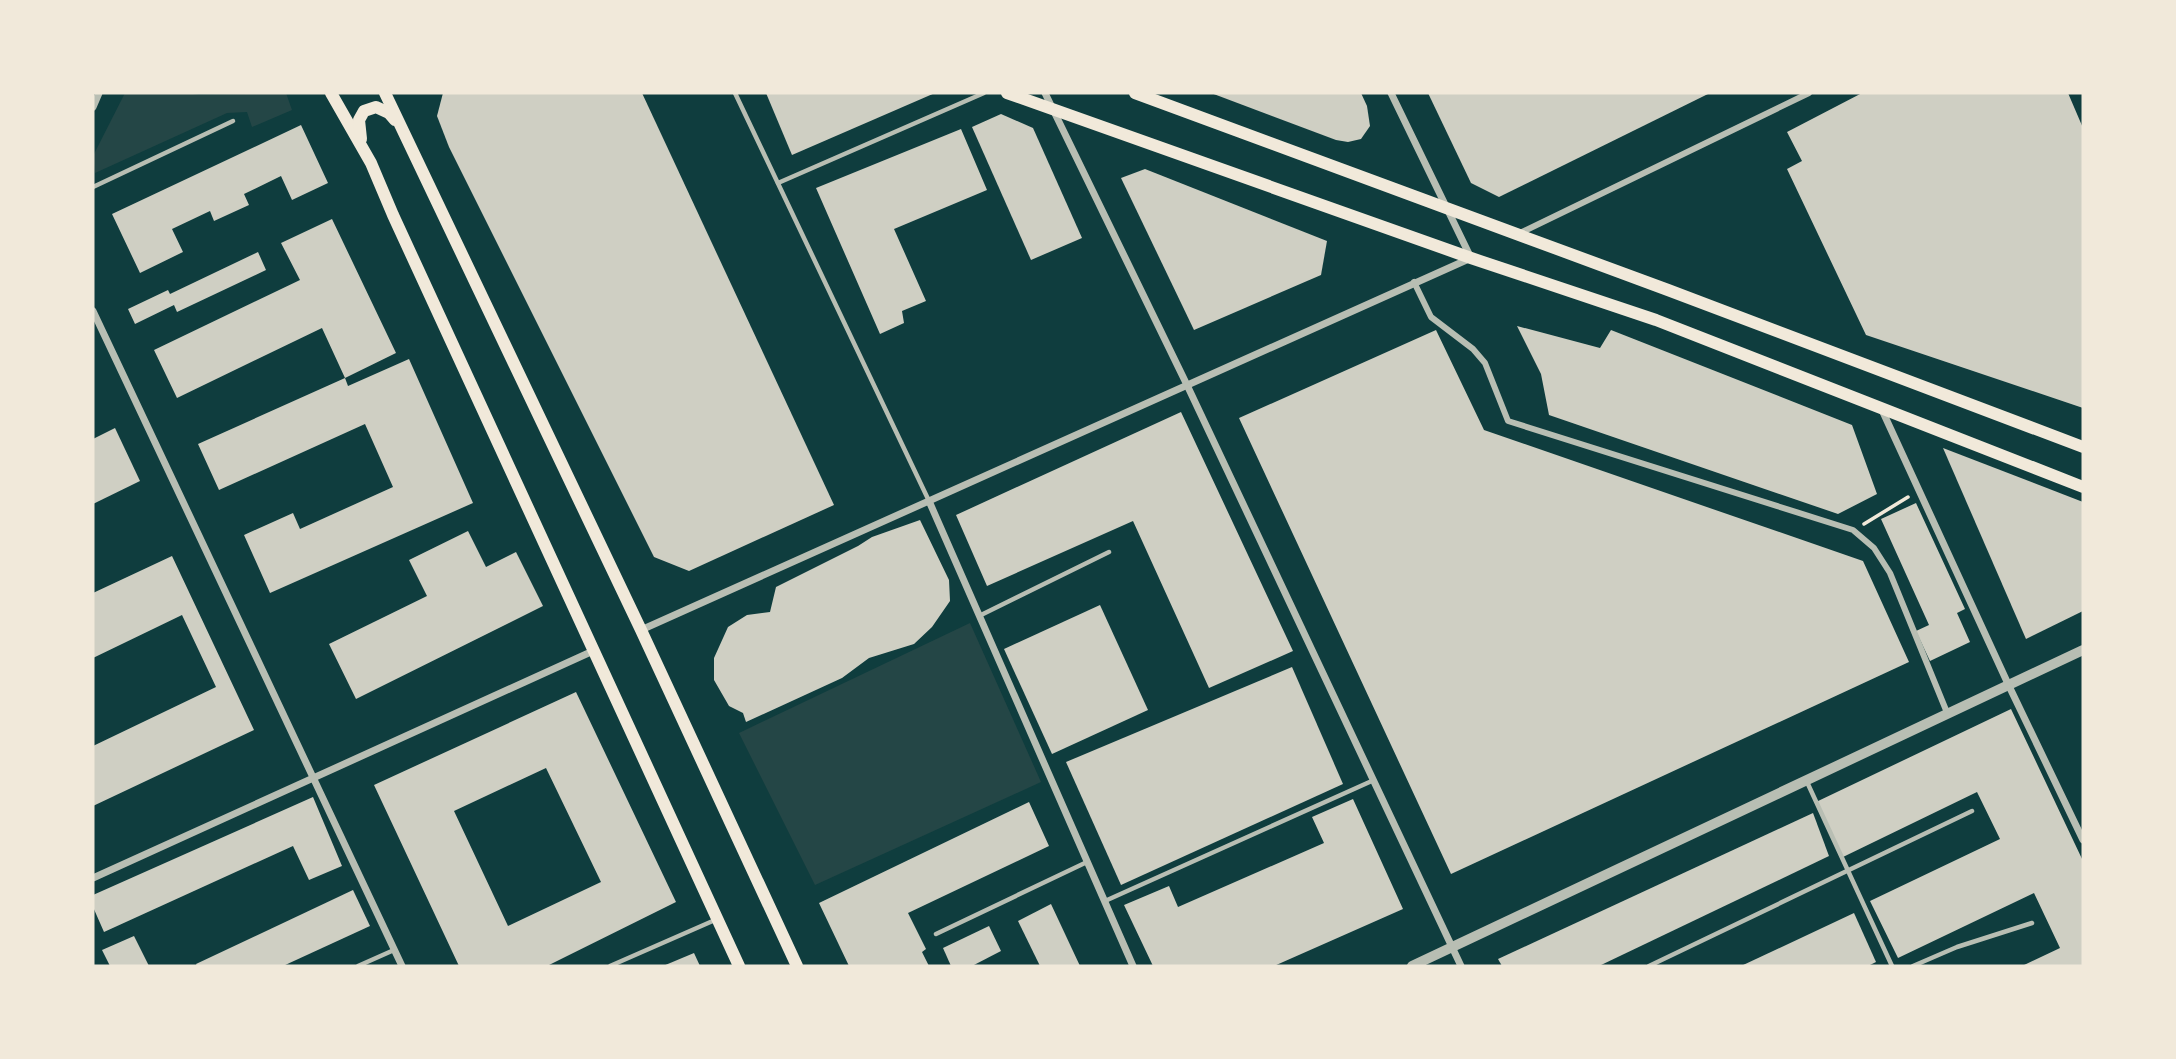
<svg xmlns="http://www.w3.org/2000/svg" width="2176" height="1059" font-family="Ubuntu,sans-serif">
  <rect width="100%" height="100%" fill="#0f3d3e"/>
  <g fill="#244646">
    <polygon points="125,93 187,93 199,95 286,93 292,110 252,127 247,112 227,113 95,173 93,156"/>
    <polygon points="970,623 1041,782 815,885 739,733"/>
  </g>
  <g fill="#cfcfc3" fill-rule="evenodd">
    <polygon points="443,93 642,93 834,505 689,571 654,557 449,147 437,116"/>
    <polygon points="766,93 935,93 792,155"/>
    <polygon points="1211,93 1361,93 1367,106 1370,126 1361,139 1348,142 1336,140"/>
    <polygon points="1428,93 1710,93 1499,197 1471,183"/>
    <polygon points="1862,93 2068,93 2083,128 2083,408 1866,335 1787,169 1802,161 1787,132"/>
    <polygon points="1001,114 1033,128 1082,238 1031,260 972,127"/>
    <polygon points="301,125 328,183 292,200 281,176 244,194 249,205 214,221 210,211 172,229 183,252 140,273 112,214"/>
    <polygon points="961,129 987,190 894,229 926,301 902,311 904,323 880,334 816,188"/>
    <polygon points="1145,169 1327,241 1321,275 1194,330 1121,178"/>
    <polygon points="332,219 396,353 345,378 322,328 177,398 154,350 300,280 281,243"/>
    <polygon points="258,252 266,270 177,312 174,305 135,324 128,309 168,290 170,294"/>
    <polygon points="1517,326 1600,348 1611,330 1852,425 1877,494 1838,514 1549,415 1541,374"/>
    <polygon points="1436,330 1484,430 1863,561 1909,662 1451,874 1239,418"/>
    <polygon points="409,359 473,503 270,593 244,535 293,513 300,529 393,487 365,424 219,490 198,444 345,378 348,386"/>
    <polygon points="1181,412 1293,651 1209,688 1133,521 987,586 956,515"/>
    <polygon points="115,428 140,481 93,504 93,439"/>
    <polygon points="1943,448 2083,502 2083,611 2026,639"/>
    <polygon points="1916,503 1965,609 1957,613 1970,642 1930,661 1916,631 1929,625 1881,519"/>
    <polygon points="920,520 949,580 950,601 932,627 914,644 869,658 842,678 746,722 743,713 729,706 714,680 714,658 728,627 747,615 770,612 776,587 858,546 872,537"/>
    <polygon points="468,531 486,567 516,552 543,606 356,699 329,644 427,596 409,560"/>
    <polygon points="172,556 254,730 93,806 93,746 216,687 182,615 93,658 93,593"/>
    <polygon points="1100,605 1148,710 1052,754 1004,649"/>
    <polygon points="1292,667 1343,784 1121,885 1066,762"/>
    <path d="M576 692 676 902 547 966H459L374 785ZM546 768 601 882 508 926 454 811Z"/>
    <polygon points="2011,709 2083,861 2083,966 2022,966 2060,948 2034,893 1898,958 1870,901 2000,839 1977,792 1843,857 1816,802"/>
    <polygon points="313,797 342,866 309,880 293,846 104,932 93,907 93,895"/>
    <polygon points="1353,799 1403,909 1274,966 1153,966 1124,905 1169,886 1178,907 1324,843 1312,817"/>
    <polygon points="1029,802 1049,846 908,913 926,949 922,952 929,966 849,966 819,903"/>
    <polygon points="1813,813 1829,856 1599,966 1502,966 1498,959"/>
    <polygon points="353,890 370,926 283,966 197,966 196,964"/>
    <polygon points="1051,904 1080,966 1040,966 1018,921"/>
    <polygon points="1854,913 1876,962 1868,966 1741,966"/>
    <polygon points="989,926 1001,951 972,966 951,966 943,948"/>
    <polygon points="134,936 149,966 110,966 102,950"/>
    <polygon points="694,953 700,966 663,966"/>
  </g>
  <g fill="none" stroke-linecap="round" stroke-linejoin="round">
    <polyline stroke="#f1e9da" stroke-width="3.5" points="1864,524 1908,497"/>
    <g stroke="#b8beb3" stroke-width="4.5">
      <polyline points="735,93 929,501"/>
      <polyline points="778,183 984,93"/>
      <polyline points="93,187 233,121"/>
      <polyline points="979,616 1109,552"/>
      <polyline points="1807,782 1892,966"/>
      <polyline points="1105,901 1374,780"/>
      <polyline points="936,934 1087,862"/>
      <polyline points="358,966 394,950"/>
      <polyline points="610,966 715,920"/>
      <polyline points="1649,966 1972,811"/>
      <polyline points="1913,966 1957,947 2032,923"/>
    </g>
    <g stroke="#b8beb3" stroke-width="6">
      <polyline points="1520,233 1809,93"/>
      <polyline points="1414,282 1431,317 1473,349 1485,363 1508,421 1853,530 1874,548 1890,573 1948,715"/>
    </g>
    <g stroke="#b8beb3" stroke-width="7">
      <polyline points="1045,93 1187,385 1461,966"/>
      <polyline points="93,107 99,93"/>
      <polyline points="93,311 402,966"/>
      <polyline points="1882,410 2009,686 2083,840"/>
      <polyline points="929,501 1133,966"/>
      <polyline points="641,630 1471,258 1391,93"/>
      <polyline points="93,878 593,651"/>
    </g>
    <polyline stroke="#b8beb3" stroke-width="10" points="1412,966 2083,650"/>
    <g stroke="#f1e9da" stroke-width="12">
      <polyline points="1007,93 1471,258 1656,320 2083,487"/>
      <polyline points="1135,93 1668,290 2083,447"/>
    </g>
    <g stroke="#f1e9da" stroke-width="12">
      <polyline points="331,93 371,163 393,215 739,966"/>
      <polyline points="385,93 641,630 797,966"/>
      <polyline points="361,139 359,120 364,111 376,107 389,113 395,120"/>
    </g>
  </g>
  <rect width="2176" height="1059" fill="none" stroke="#f1e9da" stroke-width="189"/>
</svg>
